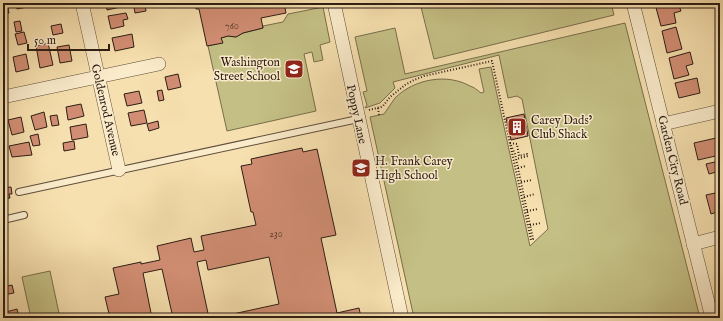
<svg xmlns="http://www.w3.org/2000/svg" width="723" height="321" font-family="'IM FELL English',serif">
  <rect width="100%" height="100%" fill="#f7e0af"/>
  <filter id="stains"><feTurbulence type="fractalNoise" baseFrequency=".005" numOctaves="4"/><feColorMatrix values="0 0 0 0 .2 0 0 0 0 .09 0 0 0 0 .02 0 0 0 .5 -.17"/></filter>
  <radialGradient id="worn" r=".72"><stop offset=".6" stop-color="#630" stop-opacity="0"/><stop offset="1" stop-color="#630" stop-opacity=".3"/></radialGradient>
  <g fill="#c4c085" stroke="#786e4c">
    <polygon points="420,3 611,3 614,15 434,59"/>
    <polygon points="323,7 330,42 320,45 323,60 314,62 312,52 304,54 316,111 227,131 208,46 222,42 221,38 228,36 236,37 243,33 263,28 263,26 283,22 288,14"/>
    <path d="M625 23 700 318H414L370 117 384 114C388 109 391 103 395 98 414 79 447 73 470 86 474 87 477 90 481 93L484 92 479 69 491 67 530 246 548 229 522 99 517 96 508 98 499 55 393 82 395 88 380 103 365 108 367 105 363 92 367 91 355 37 395 28 405 74Z"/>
    <polygon points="50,271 60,318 31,318 22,277"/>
  </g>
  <g fill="#d28e74" stroke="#2c1d14">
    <polygon points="3,3 7,3 9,13 3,14"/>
    <polygon points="16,3 31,3 32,6 17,9"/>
    <polygon points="106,3 124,3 125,6 107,10"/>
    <polygon points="194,3 284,3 286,13 261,18 263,28 243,33 236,37 228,36 221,38 223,43 207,46 199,9 196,9"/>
    <polygon points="659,3 678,3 681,11 674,13 676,23 661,26 655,4"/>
    <polygon points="145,5 146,11 135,13 134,7"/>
    <polygon points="720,11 720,25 716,12"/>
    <polygon points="126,13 128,19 123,20 124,26 111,29 108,16"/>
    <polygon points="20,21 22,31 16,32 14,22"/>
    <polygon points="61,24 63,33 53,35 51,26"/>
    <polygon points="3,25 5,25 7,34 3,35"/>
    <polygon points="676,27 682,49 667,53 662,31"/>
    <polygon points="24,32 27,43 18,45 15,34"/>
    <polygon points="132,34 134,47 115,51 112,38"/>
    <polygon points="48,43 53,65 40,68 36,46"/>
    <polygon points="69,45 72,61 60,63 57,47"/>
    <polygon points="690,52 693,64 686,66 689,75 674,79 669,58"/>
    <polygon points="26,54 29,69 16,72 13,57"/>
    <polygon points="178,74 181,87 168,90 165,77"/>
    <polygon points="697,78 700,93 679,98 675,83"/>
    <polygon points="162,90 164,100 159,101 157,91"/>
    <polygon points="139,91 142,103 127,106 124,94"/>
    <polygon points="81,104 84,116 68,120 66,107"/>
    <polygon points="144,110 147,123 131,126 128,113"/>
    <polygon points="44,112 47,127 35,130 31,116"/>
    <polygon points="524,114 528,136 511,140 506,118"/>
    <polygon points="57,115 59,125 52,126 50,116"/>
    <polygon points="21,117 24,132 12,135 8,120"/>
    <polygon points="158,121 159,128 149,131 147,124"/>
    <polygon points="86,124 88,137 72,140 70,127"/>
    <polygon points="38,134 40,145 33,146 30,136"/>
    <polygon points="716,138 720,155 698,160 694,143"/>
    <polygon points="74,141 75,149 64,151 63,143"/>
    <polygon points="29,142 32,155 12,157 9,146"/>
    <polygon points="302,148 303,152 317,149 336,235 321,238 337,313 359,308 361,317 368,316 369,318 219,318 219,317 279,304 269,257 208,270 206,260 197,262 209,318 173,318 162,269 143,273 152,318 110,318 105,297 119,294 113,268 141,262 141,264 160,260 157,246 191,238 194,252 204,250 201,236 256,225 253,212 251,212 241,166 252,164 251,159"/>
    <polygon points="719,161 720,171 709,174 706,164"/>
    <polygon points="11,187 12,194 9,194 10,198 3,199 3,188"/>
    <polygon points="720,192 720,211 711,214 706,195"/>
    <polygon points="12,285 14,293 3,295 3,287"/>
    <polygon points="17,309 19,317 7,318 6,312"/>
  </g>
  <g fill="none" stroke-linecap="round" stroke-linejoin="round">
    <g stroke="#5f4e3b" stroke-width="8">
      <g id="service">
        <polyline points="19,192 358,119"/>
        <polyline points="3,220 24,215"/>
      </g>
    </g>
    <g stroke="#5f4e3b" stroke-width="14">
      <g id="minor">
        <polyline points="82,3 119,170"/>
        <polyline points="334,3 402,318"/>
        <polyline points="633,3 712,318"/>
        <polyline points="3,97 159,64"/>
        <polyline points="663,124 720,111"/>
        <polyline points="693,244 720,237"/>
      </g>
    </g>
    <g stroke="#2c1d14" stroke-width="2" stroke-dasharray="1 2" stroke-linecap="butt">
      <polyline points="378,108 379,115"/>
      <polyline points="369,110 381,107 383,106 390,97 405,85 414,80 424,76 492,61 531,240 533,239 515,154 510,143"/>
      <polyline points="510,143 517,144 519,156 527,154 528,156 516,159"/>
      <polyline points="518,168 526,166"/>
      <polyline points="521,182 532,180"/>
      <polyline points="524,197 535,194"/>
      <polyline points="527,211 538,209"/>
      <polyline points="530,225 541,223"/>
    </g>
    <use href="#service" stroke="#faebcb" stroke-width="6"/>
    <use href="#minor" stroke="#faebcb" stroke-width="13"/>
  </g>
  <defs>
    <g id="school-square" transform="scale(1)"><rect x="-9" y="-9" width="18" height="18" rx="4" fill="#8f2418" stroke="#faebcb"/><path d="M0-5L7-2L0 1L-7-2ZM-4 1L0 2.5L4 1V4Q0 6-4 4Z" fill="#fff"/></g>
    <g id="building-square" transform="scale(1)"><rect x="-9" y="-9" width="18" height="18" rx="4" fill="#8f2418" stroke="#faebcb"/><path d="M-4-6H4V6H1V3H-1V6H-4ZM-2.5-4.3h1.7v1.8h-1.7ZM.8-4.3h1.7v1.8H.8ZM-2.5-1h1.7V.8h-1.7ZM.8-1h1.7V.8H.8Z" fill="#fff"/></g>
  </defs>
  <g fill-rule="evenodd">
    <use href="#school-square" x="294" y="69"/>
    <use href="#building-square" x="517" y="127"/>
    <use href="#school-square" x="361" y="168"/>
  </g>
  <g text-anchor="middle" stroke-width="3" stroke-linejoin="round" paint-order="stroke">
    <g font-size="10" fill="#56392c">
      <text x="232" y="29">760</text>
      <text x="276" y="237">230</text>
    </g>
    <g font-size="12" fill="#2c1d14" stroke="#faebcb" text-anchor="start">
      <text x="280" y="66" text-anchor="end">Washington<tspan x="280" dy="14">Street School</tspan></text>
      <text x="531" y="124">Carey Dads’<tspan x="531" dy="14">Club Shack</tspan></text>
      <text x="375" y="165">H. Frank Carey<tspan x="375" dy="14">High School</tspan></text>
    </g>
    <g font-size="12" fill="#2c1d14" stroke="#faebcb">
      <text transform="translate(106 110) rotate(77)" y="4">Goldenrod Avenue</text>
      <text transform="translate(357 114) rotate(78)" y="4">Poppy Lane</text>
      <text transform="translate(673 160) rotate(76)" y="4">Garden City Road</text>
    </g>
  </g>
  <rect width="723" height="321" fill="none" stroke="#f7e0af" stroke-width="16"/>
  <rect x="4" y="4" width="715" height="313" fill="none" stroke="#2c1d14" stroke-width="2"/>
  <rect x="8" y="8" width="707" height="305" fill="none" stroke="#2c1d14"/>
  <path d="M28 44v6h81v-6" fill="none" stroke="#2c1d14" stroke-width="2"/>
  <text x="34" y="44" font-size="12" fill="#2c1d14" stroke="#faebcb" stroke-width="3" paint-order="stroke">50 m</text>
  <rect width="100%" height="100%" filter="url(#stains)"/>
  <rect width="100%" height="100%" fill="url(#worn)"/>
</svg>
